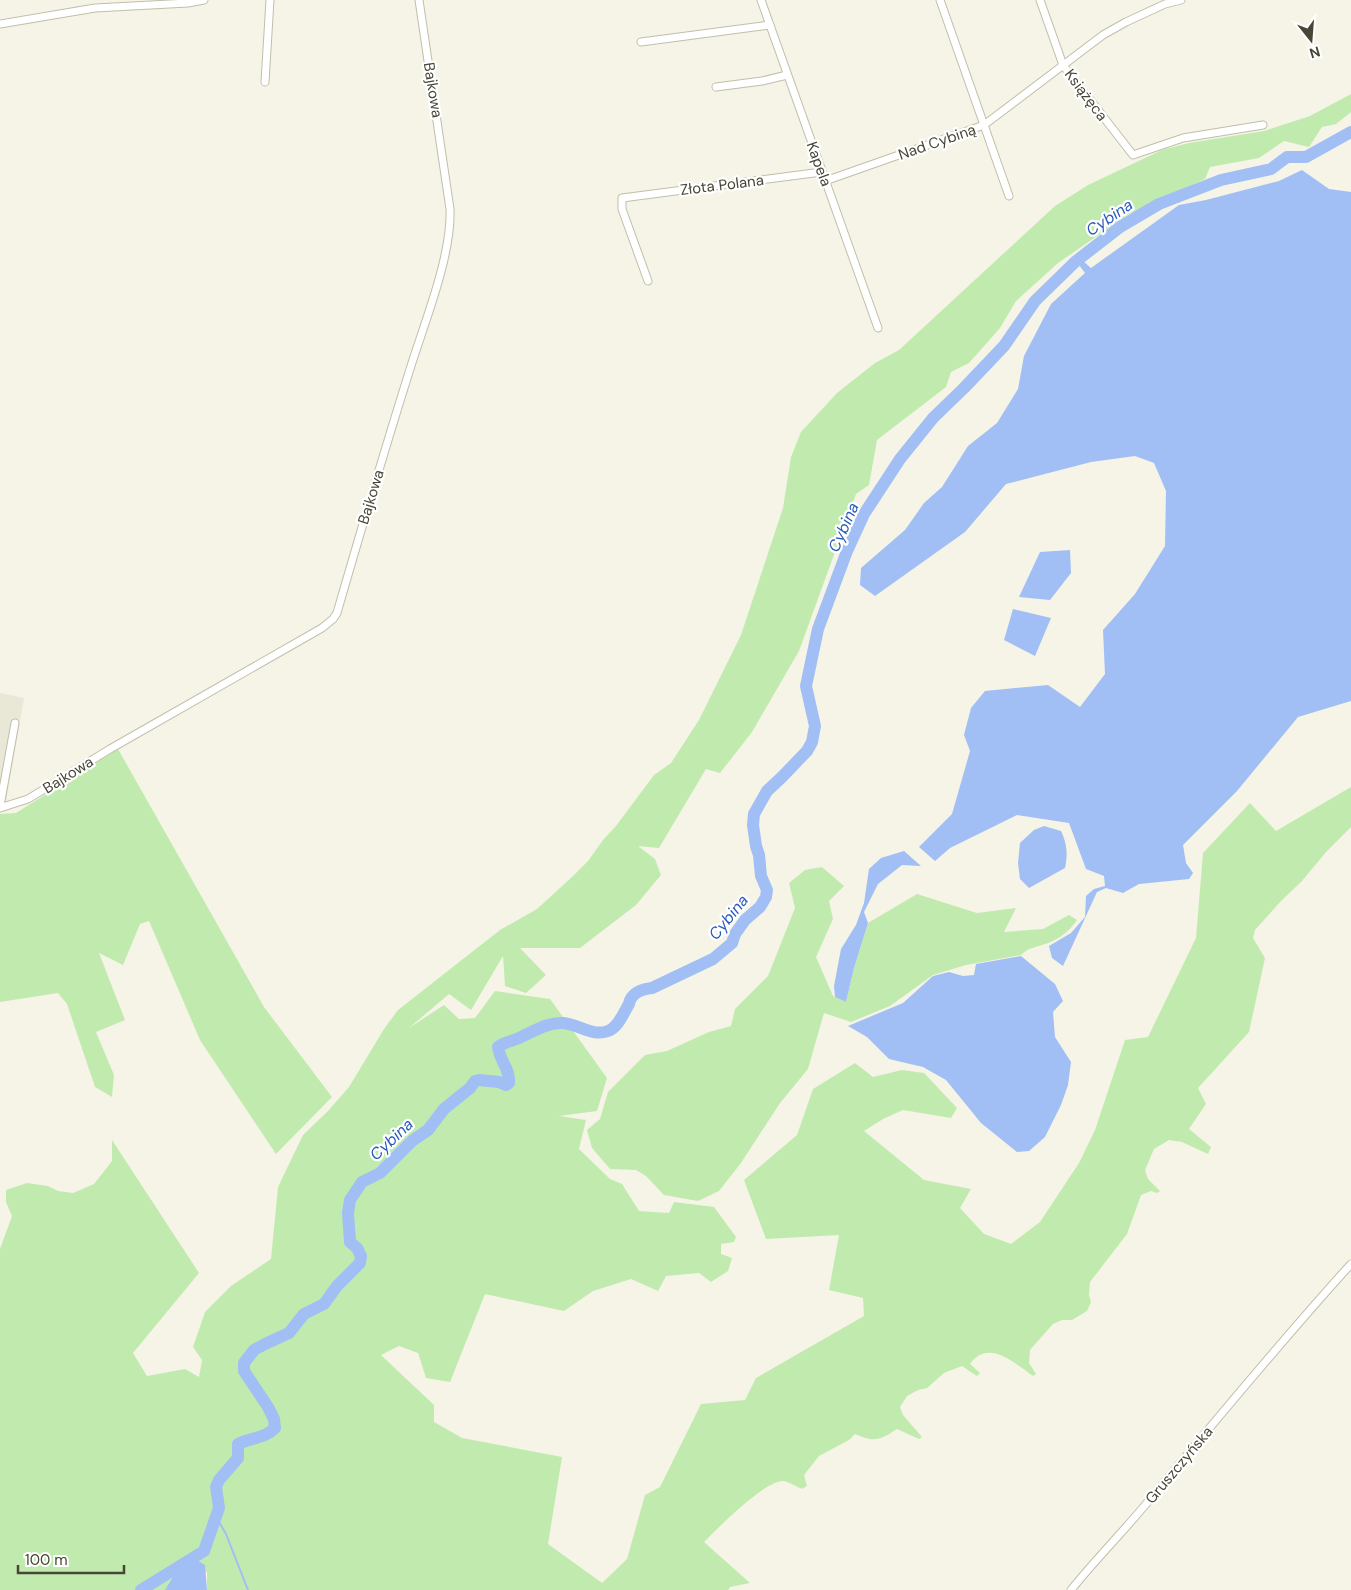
<svg xmlns="http://www.w3.org/2000/svg" width="1351" height="1590" font-family="'DM Sans',sans-serif">
  <rect width="100%" height="100%" fill="#f5f4e7"/>
  <polygon fill="#e9e7d5" points="0,693 24,698 5,808 0,807"/>
  <g fill="#c1ebae">
    <path d="M1351 94V112L1336 124 1322 127 1309 147 1284 141 1259 158 1210 167 1205 179 1129 214 1058 263 1016 301 1000 328 969 363 951 372 946 387 877 440 869 485 856 494 799 651 752 732 720 773 706 769 659 848 638 846 655 859 661 875 636 905 580 948H520L546 975 526 993 505 986 503 956 471 1010 449 994 409 1028 444 1005 459 1019 475 1018 495 991 550 999 607 1078 597 1111 559 1116 586 1120 579 1149 610 1179 622 1184 639 1211 669 1213 674 1202 714 1207 736 1237 734 1242 721 1244V1254L732 1258 728 1271 711 1282 699 1273 666 1276 658 1291 631 1279 593 1291 564 1311 485 1294 450 1382 426 1378 418 1353 399 1346 381 1355 434 1405V1422L462 1438 562 1457 548 1544 602 1583 627 1559 645 1495 660 1487 701 1404 745 1400 756 1378 864 1316 863 1298 829 1290 839 1235 766 1239 744 1180 797 1135 813 1089 855 1063 873 1077 902 1070 924 1073 957 1108 951 1118 903 1110 883 1119 864 1131 924 1180 971 1189 960 1208 984 1234 1011 1244 1040 1222 1079 1163 1095 1130 1125 1040 1148 1037 1196 938 1203 853 1250 803 1276 831 1351 787V827L1326 852 1302 881 1281 901 1255 930 1253 938 1265 958 1249 1032 1198 1088 1206 1104 1189 1129 1211 1147 1208 1154 1182 1142 1169 1140 1154 1149 1145 1170 1148 1179 1160 1191 1157 1193 1151 1191 1141 1195 1127 1234 1090 1282 1089 1295 1091 1302 1087 1311 1072 1320H1062L1053 1324 1030 1350 1029 1363 1036 1374 1033 1376C1015 1364 989 1338 970 1364L980 1373 977 1376 962 1366 944 1373 927 1388 918 1390 907 1396 900 1407 903 1415 922 1437 919 1439 897 1429C880 1440 875 1443 855 1434L849 1440 819 1456 804 1475 807 1486 802 1489C797 1487 789 1482 784 1481 766 1479 717 1529 704 1542L750 1583 730 1587 728 1590H207V1572L178 1568 165 1590H0V1249L12 1216 6 1202V1190L27 1183 48 1186 58 1191 73 1193 94 1184 112 1161V1140L199 1273 133 1353 147 1376 185 1369 199 1377 202 1360 193 1347 205 1312 231 1286 271 1259 278 1187 303 1135 328 1111 349 1087 384 1029 398 1010 500 930 537 909 572 877 588 861 603 840 616 826 654 775 671 763 699 720 741 635 783 508 791 457 801 432 837 393 875 363 899 350 1055 206 1088 185 1162 150 1189 143 1264 131 1310 116Z"/>
    <polygon points="118,749 264,1007 332,1097 276,1154 200,1040 149,921 140,924 123,965 99,953 125,1020 96,1032 114,1075 112,1097 95,1087 67,1004 58,993 0,1002 0,814 16,813"/>
    <path d="M822 867 844 886 829 901 833 919 816 957 833 996 846 1002 854 968 868 923 917 894 977 913 1016 908 1004 932 1043 929 1069 915 1077 920C1069 932 1057 941 1042 945 1033 948 1028 948 1021 955L966 965 933 975 890 1006 851 1022 824 1013 808 1069 780 1103 741 1163 719 1191 698 1201 664 1195 646 1176 636 1170 610 1169 592 1148 587 1130 600 1119 608 1092 645 1055 667 1051 709 1032 731 1026 735 1009 768 976 795 908 789 883 805 870Z"/>
  </g>
  <g fill="#a1bef5">
    <polygon points="1302,170 1329,189 1351,192 1351,701 1298,717 1237,791 1183,845 1186,863 1193,873 1189,879 1139,884 1123,893 1106,888 1097,892 1063,966 1052,958 1049,946 1071,933 1085,917 1086,896 1094,889 1105,886 1104,876 1086,869 1069,823 1017,815 950,848 935,861 919,847 952,814 970,751 964,735 971,708 985,691 1048,685 1080,707 1105,674 1103,630 1135,594 1165,546 1166,491 1154,463 1135,456 1091,462 1006,484 965,532 875,596 860,585 861,568 905,530 924,503 942,487 968,446 997,423 1018,389 1024,356 1051,304 1085,273 1079,265 1083,261 1091,268 1179,205 1206,200 1279,181"/>
    <polygon points="1070,550 1071,573 1050,600 1019,597 1040,552"/>
    <polygon points="1013,609 1051,618 1035,656 1004,640"/>
    <path d="M1044 826 1061 831C1067 844 1068 854 1065 868L1029 888 1020 879 1018 863 1020 843 1034 830Z"/>
    <polygon points="904,851 921,866 902,865 878,884 864,912 868,923 854,968 846,1002 835,997 834,986 841,949 856,925 864,903 869,869 881,858"/>
    <polygon points="1021,956 1055,984 1063,1001 1053,1012 1055,1037 1071,1062 1068,1085 1061,1105 1045,1137 1029,1151 1017,1152 981,1123 946,1080 923,1067 889,1059 867,1037 848,1026 903,1003 933,976 949,972 963,976 974,975 976,964"/>
    <polygon points="193,1558 205,1565 207,1590 165,1590 178,1568"/>
  </g>
  <g fill="none" stroke-linecap="round" stroke-linejoin="round">
    <polyline stroke="#a1bef5" stroke-width="2" points="216,1517 226,1534 248,1590"/>
    <path stroke="#a1bef5" stroke-width="12" d="M141 1590 204 1551 219 1508 216 1487 219 1480 238 1458V1444C252 1437 264 1439 275 1428L274 1419 268 1407 244 1371V1363L254 1350 265 1344 289 1333 304 1314 324 1304 337 1286 360 1263 361 1256 357 1248 350 1242 348 1213 350 1200 362 1182 380 1173 412 1141 428 1130 444 1109 470 1088 475 1081 479 1080 499 1082 506 1085 509 1083C510 1068 500 1062 498 1047 505 1041 511 1042 519 1038 533 1032 547 1022 563 1023 578 1024 592 1037 608 1031 618 1028 624 1012 629 1004 631 993 642 989 652 988L713 959 732 943 735 934 745 920 760 907 766 897 767 890 761 876 759 855 756 846 753 825 754 814 767 791 782 777 807 751 812 742 815 726 806 686 818 629 847 551 864 514 900 459 933 418 964 388 1004 346 1035 301 1075 262 1120 227 1159 204 1221 180 1271 169 1287 157H1306L1351 132"/>
    <g stroke="#c1bfa9" stroke-width="9">
      <g id="minor">
        <polyline points="761,0 878,328"/>
        <polyline points="940,0 1009,196"/>
        <polyline points="1040,0 1063,65 1133,155 1183,138 1263,125"/>
        <polyline points="0,24 95,8 188,3 204,0"/>
        <polyline points="641,42 770,25"/>
        <polyline points="265,82 270,0"/>
        <polyline points="716,87 762,81 787,75"/>
        <polyline points="825,181 984,125 1103,35 1126,22 1165,4 1181,0"/>
        <polyline points="648,281 622,209 622,198 822,172"/>
        <polyline points="0,806 15,723"/>
        <path d="M0 808 28 799 110 749 322 628 333 619 337 613C361 530 385 448 411 366 425 321 452 255 450 209L419 0"/>
        <path d="M1071 1590C1095 1560 1122 1533 1146 1504 1214 1423 1280 1342 1351 1264"/>
      </g>
    </g>
    <use href="#minor" stroke="#fff" stroke-width="7"/>
  </g>
  <g text-anchor="middle" stroke-width="4.5" stroke-linejoin="round" paint-order="stroke">
    <g font-size="15" fill="#484636" stroke="#fff">
      <text transform="translate(433 90) rotate(81)" y="5">Bajkowa</text>
      <text transform="translate(1086 95) rotate(53)" y="5">Książęca</text>
      <text transform="translate(937 142) rotate(-19)" y="5">Nad Cybiną</text>
      <text transform="translate(819 164) rotate(70)" y="5">Kapela</text>
      <text transform="translate(722 185) rotate(-7)" y="5">Złota Polana</text>
      <text transform="translate(371 497) rotate(-73)" y="5">Bajkowa</text>
      <text transform="translate(68 775) rotate(-32)" y="5">Bajkowa</text>
      <text transform="translate(1179 1465) rotate(-50)" y="5">Gruszczyńska</text>
    </g>
    <g font-size="16" font-style="italic" fill="#2859bb" stroke="#fff">
      <text transform="translate(1109 217) rotate(-34)" y="6">Cybina</text>
      <text transform="translate(843 527) rotate(-66)" y="6">Cybina</text>
      <text transform="translate(728 917) rotate(-51)" y="6">Cybina</text>
      <text transform="translate(391 1139) rotate(-43)" y="6">Cybina</text>
    </g>
  </g>
  <g transform="translate(1311 40) rotate(163)" stroke="#ffffff" stroke-width="4" paint-order="stroke">
  <path d="M0-4L9 19L0 12L-9 19Z" fill="#484636"/>
  <text y="-8" font-size="14" font-weight="bold" text-anchor="middle" fill="#484636">N</text>
  </g>
  <path d="M18 1565v8h106v-8" fill="none" stroke="#484636" stroke-width="2.5"/>
  <text x="25" y="1565" font-size="15" fill="#484636" stroke="#ffffff" stroke-width="4" paint-order="stroke">100 m</text>
</svg>
